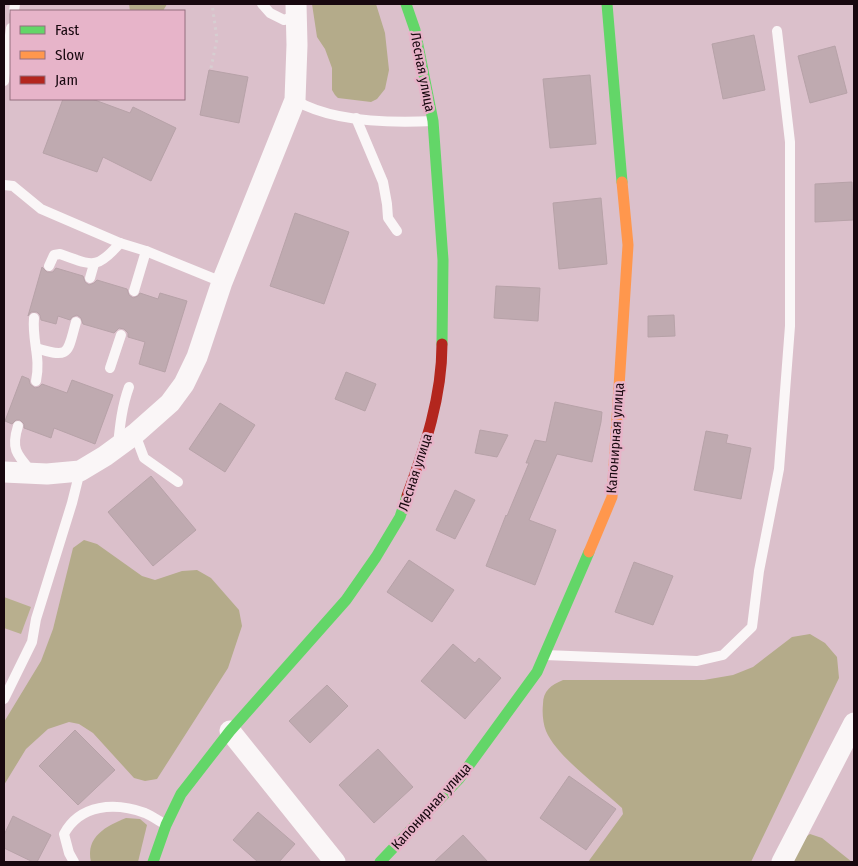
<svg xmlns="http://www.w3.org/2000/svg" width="858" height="866" font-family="'Fira Sans Condensed',sans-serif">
  <rect width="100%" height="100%" fill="#dbc0cb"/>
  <polygon fill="#b8af8e" points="4,597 31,607 21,634 4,628"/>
  <g fill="#b4ab8a">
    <polygon points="129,4 167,4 163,11 130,11"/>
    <polygon points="312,4 376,4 385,33 389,70 385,89 377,99 371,102 338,98 335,95 332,90 332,68 325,49 317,37"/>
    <polygon points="84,540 97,544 142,576 155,580 182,571 197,570 211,578 239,610 242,626 228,668 157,779 145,781 134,778 93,733 79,724 69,722 48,729 26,749 4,785 4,722 41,661 53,629 73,548"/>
    <path d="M810 634 825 643 837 657 839 678 751 862H588L623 814 622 808C601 788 557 757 546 731 543 723 542 713 543 704 543 691 551 685 563 680H704L733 675 753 667 792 637Z"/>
    <path d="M126 818 140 819 147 825 138 862H91C85 837 106 826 126 818Z"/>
    <polygon points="810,834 822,838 852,862 790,862 807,836"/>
  </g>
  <g fill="#bfaab0" stroke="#b7a2a8">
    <polygon points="754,35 765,90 723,99 712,44"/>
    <polygon points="835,46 847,93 810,103 798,56"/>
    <polygon points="209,70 248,77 239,123 200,115"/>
    <polygon points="590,75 596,144 550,148 543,79"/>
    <polygon points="63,99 92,99 130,113 133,107 176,128 151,181 103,157 97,172 43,153"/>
    <polygon points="852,182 853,220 815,222 815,184"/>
    <polygon points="601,198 607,264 559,269 553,203"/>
    <polygon points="295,213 349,232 324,304 270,286"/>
    <polygon points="42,267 47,272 53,272 56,268 83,276 85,282 89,285 94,283 97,280 127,289 129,295 133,298 138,296 140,293 158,299 160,293 187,301 165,372 139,364 145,342 128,337 128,333 124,329 119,328 114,333 83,324 81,318 77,315 72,317 70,320 58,316 56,324 41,320 40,315 37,312 31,312 28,316"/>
    <polygon points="496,286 540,288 538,321 494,318"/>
    <polygon points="674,315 675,336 648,337 648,316"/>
    <polygon points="346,372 376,384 365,411 335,399"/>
    <polygon points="22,376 29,379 30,384 35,388 39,387 42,384 67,393 72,380 113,395 95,444 54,428 51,438 24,428 24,424 20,420 16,420 12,424 5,421"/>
    <polygon points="555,402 602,412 601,422 592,462 557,454 529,520 556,530 535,585 486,566 506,515 507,516 529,463 526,463 535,440 546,442"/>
    <polygon points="220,403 255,425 225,472 189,449"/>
    <polygon points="480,430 508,435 497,457 475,453"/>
    <polygon points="706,431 728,435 726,443 751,448 741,499 694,490"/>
    <polygon points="151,476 196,530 153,566 108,512"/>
    <polygon points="455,490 475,500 455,539 436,530"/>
    <polygon points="409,560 454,590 432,622 387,592"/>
    <polygon points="634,562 673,576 653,625 615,612"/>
    <polygon points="453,644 475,663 479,658 501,678 465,719 421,681"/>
    <polygon points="327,685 348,706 310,743 289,721"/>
    <polygon points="75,730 115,770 78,805 39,766"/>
    <polygon points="378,749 413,787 374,823 339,785"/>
    <polygon points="569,776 616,809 586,850 540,818"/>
    <polygon points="258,812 295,844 279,862 258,862 233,840"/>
    <polygon points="13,816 51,835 37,862 33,862 4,848 4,835"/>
    <polygon points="463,835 488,862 434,862"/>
  </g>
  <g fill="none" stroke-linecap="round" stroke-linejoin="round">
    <polyline stroke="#d7ced1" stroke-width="3" stroke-dasharray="2.5 4" stroke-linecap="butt" points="211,68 217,39 212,4"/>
    <g stroke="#faf6f7" stroke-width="10">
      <polyline points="262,4 270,13 284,20 297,15"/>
      <polyline points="14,11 15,4"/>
      <polyline points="4,81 11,28"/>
      <path d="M295 100C331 122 391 123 433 121"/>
      <polyline points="356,118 383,182 387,204 388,218 397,231"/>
      <polyline points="4,185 13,186 41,209 120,243 146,251 222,282"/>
      <path d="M49 266 54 255 60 254C92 265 96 271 120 243"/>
      <polyline points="90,278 94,264"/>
      <polyline points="134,291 146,251"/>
      <path d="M34 318C32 342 41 357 36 381"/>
      <path d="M36 348C71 359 67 353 76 322"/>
      <polyline points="110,368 121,335"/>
      <path d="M18 426C11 448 16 454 31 471"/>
      <polyline points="135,434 144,458 178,482"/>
      <path d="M118 445C120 425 122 406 129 387"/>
      <polyline points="545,655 697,661 723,655 752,627 759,571 779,469 790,326 790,142 777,31"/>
      <polyline points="4,699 32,642 36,619 72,503 80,471"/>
      <path d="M74 862 69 853 64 834C80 804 115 802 145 813 152 816 159 821 166 825"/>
    </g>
    <g stroke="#faf6f7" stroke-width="21">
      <polyline points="4,472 47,474 80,471 105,456 135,434 170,403 184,384 197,357 222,282 295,100 297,45 296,4"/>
      <polyline points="230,731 335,862"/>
      <polyline points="782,862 854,723"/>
    </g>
    <g stroke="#63d668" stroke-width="11">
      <polyline points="406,4 415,30 433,121 443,260 442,344"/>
      <polyline points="607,4 622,182"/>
      <polyline points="153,862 166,825 181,794 230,731 346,600 376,557 400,517 407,496"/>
      <polyline points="380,862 459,779 537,672 589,552"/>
    </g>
    <polyline stroke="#ff974d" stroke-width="11" points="589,552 612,497 628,245 622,182"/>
    <path stroke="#b3261e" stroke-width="11" d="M407 496C425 447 442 397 442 344"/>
  </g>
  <g text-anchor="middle" stroke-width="5" stroke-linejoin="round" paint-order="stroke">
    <g font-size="14" fill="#18080f" stroke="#e7b4c9">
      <text transform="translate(423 72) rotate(79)" y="5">Лесная улица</text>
      <text transform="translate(615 438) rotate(-86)" y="5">Капонирная улица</text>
      <text transform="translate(415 472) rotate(-72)" y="5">Лесная улица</text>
      <text transform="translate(431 806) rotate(-48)" y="5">Капонирная улица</text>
    </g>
  </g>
  <rect width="858" height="866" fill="none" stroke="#18080f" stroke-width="10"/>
  <rect x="10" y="10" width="175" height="90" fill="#e7b4c9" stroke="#946f7f"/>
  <rect x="20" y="26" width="25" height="8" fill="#63d668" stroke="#946f7f"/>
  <text x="55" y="35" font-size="15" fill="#18080f">Fast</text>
  <rect x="20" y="51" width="25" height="8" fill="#ff974d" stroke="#946f7f"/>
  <text x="55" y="60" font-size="15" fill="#18080f">Slow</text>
  <rect x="20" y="76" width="25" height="8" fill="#b3261e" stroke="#946f7f"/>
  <text x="55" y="85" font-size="15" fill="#18080f">Jam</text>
</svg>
